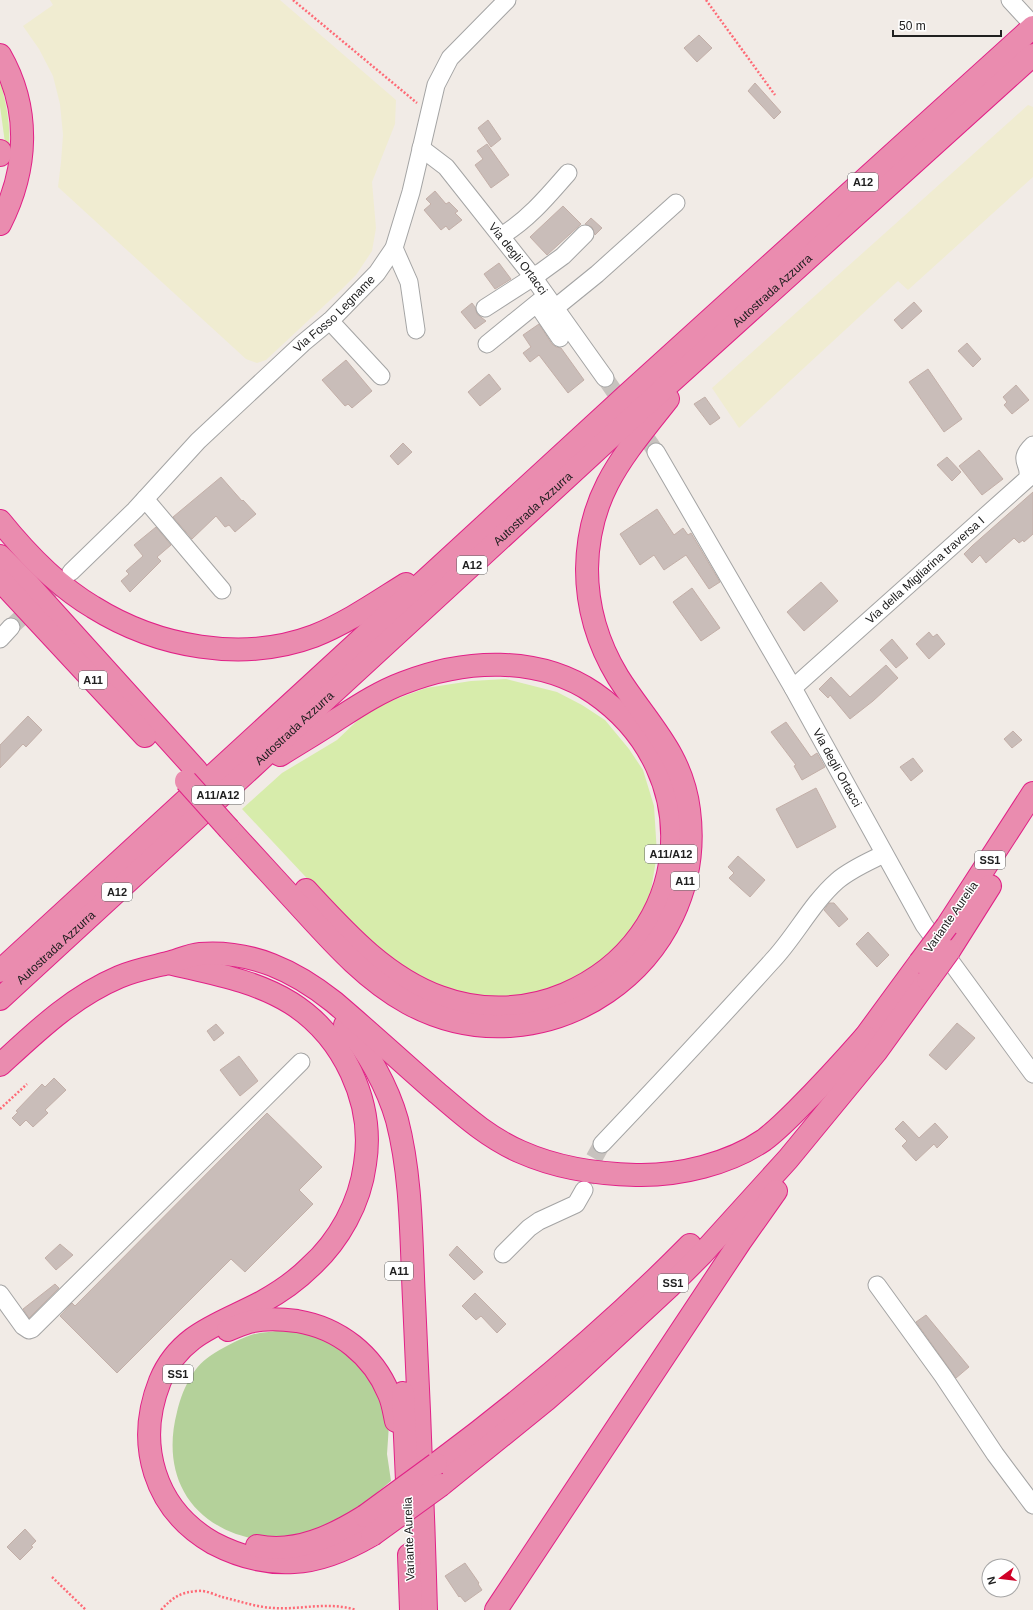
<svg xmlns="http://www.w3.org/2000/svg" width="1033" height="1610" font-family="Arial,sans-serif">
  <rect width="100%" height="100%" fill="#f1ebe6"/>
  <g fill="#f0ecd1">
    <polygon points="50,0 280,0 396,100 395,124 372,182 376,228 372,251 356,275 342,289 266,360 257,363 246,359 58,187 61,162 63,135 60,104 53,76 39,49 23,26 53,5"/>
    <polygon points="1028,105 1033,107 1033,177 908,290 898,281 739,428 712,388"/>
  </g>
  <g fill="#d7ecab">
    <path d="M0 81C9 113 11 132 8 165L0 106Z"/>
    <polygon points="506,679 557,692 582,705 605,720 629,749 643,770 654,806 657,854 650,896 632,933 613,958 537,995 484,998 457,993 425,982 362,937 242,809 282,773 337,740 359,719 380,705 426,688 471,681"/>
  </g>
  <path fill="#b4d19a" d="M283 1330 315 1333 363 1361 390 1410 387 1454 391 1481C376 1493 347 1521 331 1527 319 1531 307 1532 295 1535 288 1537 279 1541 272 1541 261 1542 246 1537 236 1534 182 1514 163 1466 177 1412 182 1391 192 1368 210 1356 222 1348 237 1340 251 1335 261 1332 273 1332 283 1330Z"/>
  <g fill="#c9bdb9" stroke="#c3afa8">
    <polygon points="699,35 712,48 697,62 684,48"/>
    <polygon points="755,83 781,112 774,119 748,91"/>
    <polygon points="488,120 501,139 491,147 478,128"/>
    <polygon points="487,144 509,175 491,188 475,165 483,159 477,151"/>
    <polygon points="435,191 446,204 449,202 458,211 455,213 462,220 449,230 446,226 441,230 424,210 431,204 426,199"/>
    <polygon points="563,206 581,224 547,255 530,237"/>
    <polygon points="591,218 602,228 595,235 592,227 585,224"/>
    <polygon points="499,263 511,279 495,289 484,274"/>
    <polygon points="914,302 922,311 902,329 894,320"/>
    <polygon points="472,303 475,307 477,314 486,321 475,329 461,312"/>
    <polygon points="539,324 552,344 556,347 561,348 584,380 568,393 539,355 530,362 523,353 531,347 523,335"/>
    <polygon points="967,343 981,359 973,367 958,351"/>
    <polygon points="346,360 372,391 352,408 348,404 345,406 322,380"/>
    <polygon points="928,369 962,419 944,432 909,382"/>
    <polygon points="489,374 501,389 480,406 468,392"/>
    <polygon points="1016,385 1029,400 1012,414 1004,405 1007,402 1003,397"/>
    <polygon points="705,397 720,418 710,425 694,404"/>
    <polygon points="403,443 412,452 398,465 390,456"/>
    <polygon points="979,450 1003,479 982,495 959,466"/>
    <polygon points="947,457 961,472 952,481 937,465"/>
    <polygon points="221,477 242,501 243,500 256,514 235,532 229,525 225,527 216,516 192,539 173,517"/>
    <polygon points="1033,492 1033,534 1024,542 1023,540 1019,543 1014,538 986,563 980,555 972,563 964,554 972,546"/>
    <polygon points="657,509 674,535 683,528 688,535 691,533 720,582 709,589 686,555 664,570 654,555 640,565 620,534"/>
    <polygon points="156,527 171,545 157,557 161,561 130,592 121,581 129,574 126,571 143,556 134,545"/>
    <polygon points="821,582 838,601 804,631 787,612"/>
    <polygon points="692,588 720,628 701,641 673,602"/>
    <polygon points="929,632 933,637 937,634 945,644 929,659 916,644"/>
    <polygon points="892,639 908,658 896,668 880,650"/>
    <polygon points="886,665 898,678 873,701 850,719 830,695 828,698 819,689 831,677 850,697"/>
    <polygon points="28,716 42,730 26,747 23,744 0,768 0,745"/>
    <polygon points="786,722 811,757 817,753 825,767 802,780 794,766 796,765 771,732"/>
    <polygon points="1013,731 1022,740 1012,748 1004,739"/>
    <polygon points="913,758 923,771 911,781 900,767"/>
    <polygon points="816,788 836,827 797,848 776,809"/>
    <polygon points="738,856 765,880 750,897 729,878 734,873 728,867"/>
    <polygon points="829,903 834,903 848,919 839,927 824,910"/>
    <polygon points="868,932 889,955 877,967 856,944"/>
    <polygon points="957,1023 975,1038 946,1070 929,1055"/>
    <polygon points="216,1024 224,1033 214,1041 207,1031"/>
    <polygon points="239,1056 258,1081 240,1096 220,1070"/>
    <polygon points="54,1078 66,1090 45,1110 48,1113 33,1127 26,1120 20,1126 12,1118 18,1112 16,1111 42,1084 45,1087"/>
    <polygon points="267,1113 322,1167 299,1190 313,1204 245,1272 231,1259 117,1373 60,1316 72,1303 75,1306"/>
    <polygon points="903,1121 919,1138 935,1123 948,1137 937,1148 934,1144 916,1161 902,1146 907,1141 895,1129"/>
    <polygon points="60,1244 73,1255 56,1270 45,1258"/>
    <polygon points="457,1246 483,1272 474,1280 449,1255"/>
    <polygon points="55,1284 59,1288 29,1318 23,1309"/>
    <polygon points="475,1293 506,1324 497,1333 481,1316 476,1320 462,1306"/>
    <polygon points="926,1315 969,1367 956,1378 916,1322"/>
    <polygon points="25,1529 36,1541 31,1546 33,1547 20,1560 7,1547"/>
    <polygon points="465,1563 479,1583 478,1584 482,1590 465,1602 460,1596 459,1597 445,1576"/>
  </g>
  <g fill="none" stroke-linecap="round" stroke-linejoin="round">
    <g stroke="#c7c2be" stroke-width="17" stroke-dasharray="17 8" stroke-linecap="butt">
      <polyline points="605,378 656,452"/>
      <polyline points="11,627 68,574"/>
      <polyline points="586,1182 592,1162 602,1144"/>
    </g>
    <g stroke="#a4a4a4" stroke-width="19">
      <g id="minor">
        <polyline points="1010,0 1033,25"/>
        <path id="s1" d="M421 148 446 167 533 277 605 378"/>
        <path d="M501 236C528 220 548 196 568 173"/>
        <polyline points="394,248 409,282 416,330"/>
        <polyline points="537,304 560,338"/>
        <polyline points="485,308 541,272 563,256 585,234"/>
        <polyline points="555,308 597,274 676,203"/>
        <polyline points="330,321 381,376"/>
        <polyline points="487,344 546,296"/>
        <path id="s2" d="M656 452 793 688 924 925 1033 1074"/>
        <polyline points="145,499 222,590"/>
        <path id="s3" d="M71 572 135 510 198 441 303 343 332 319 377 273 394 248 411 192 436 85 450 58 507 0"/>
        <polyline points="0,639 11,627"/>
        <path id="s4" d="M793 688 1027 479C1033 464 1015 462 1033 445"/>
        <path d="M602 1144C659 1084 716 1023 772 961 795 937 811 904 837 881 851 869 868 862 884 854"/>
        <polyline points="503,1254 529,1228 539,1221 576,1204 584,1190"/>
        <polyline points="877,1285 943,1376 995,1454 1033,1505"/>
        <polyline points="0,1294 23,1326 29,1330 32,1329 301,1062"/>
      </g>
    </g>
    <g stroke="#e12187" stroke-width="24">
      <g id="highway">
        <path d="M0 55C31 109 28 169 0 224"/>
        <polyline points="0,151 0,155"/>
        <path d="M0 521C25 552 59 587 93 607 157 647 242 663 314 636 347 623 377 602 406 584"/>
        <polyline points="0,556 29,585 197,771"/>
        <polyline points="0,580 145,736"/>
        <path d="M280 755C299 743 318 732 336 720 358 706 379 692 403 683 464 659 538 655 594 693 710 773 694 939 565 994 525 1011 480 1012 440 997 385 977 345 932 306 890"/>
        <path d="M229 829C255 857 280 885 306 913 336 946 368 981 408 1003 544 1077 709 964 689 810 682 753 647 723 618 677 598 644 587 608 587 569 588 493 624 455 668 399"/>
        <polyline points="947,926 1033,793"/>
        <polyline points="949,951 990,886"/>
        <path d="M169 963C210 973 254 980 291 1003 343 1036 375 1102 365 1164 360 1203 339 1241 310 1267 296 1281 280 1292 262 1302 221 1324 180 1333 160 1381 135 1444 154 1509 213 1543 238 1556 265 1564 294 1562 322 1561 348 1549 372 1535"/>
        <polyline points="0,971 629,393 1033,27"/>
        <path id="s5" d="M0 999 650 401 1033 55"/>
        <path d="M345 1025C367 1049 388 1088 397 1120 412 1178 411 1240 414 1300 419 1403 423 1506 426 1610"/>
        <polyline points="857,1048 920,962"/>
        <path d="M0 1065C37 1031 72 997 119 977 135 970 152 967 168 963 179 960 189 955 200 954 252 950 295 971 334 1002 368 1031 401 1061 435 1091 462 1114 488 1138 521 1152 557 1168 597 1174 636 1175 679 1176 729 1164 764 1140 776 1131 787 1120 797 1110 821 1086 843 1062 865 1037"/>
        <path d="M228 1330C235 1327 242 1324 249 1322 264 1318 282 1319 297 1321 339 1328 373 1355 389 1394 393 1403 394 1412 396 1421"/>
        <polyline points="403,1393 408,1503"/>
        <path d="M436 1464C526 1397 612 1324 690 1245"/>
        <polyline points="441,1485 546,1400 571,1378 669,1287 702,1254 788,1159 876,1052 928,980"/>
        <path d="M257 1546C296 1554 333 1536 365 1516"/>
        <polyline points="409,1555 411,1610"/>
        <polyline points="496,1610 740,1242 776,1191"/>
      </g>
    </g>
    <g stroke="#fe6a76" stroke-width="2.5" stroke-dasharray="2 2" stroke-linecap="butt">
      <polyline points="293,0 417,103"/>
      <polyline points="706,0 775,95"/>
      <polyline points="0,1109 27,1084"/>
      <polyline points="52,1577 86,1610"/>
      <path d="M161 1610C173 1597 181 1592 198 1591 206 1590 215 1595 222 1597 239 1601 256 1607 273 1608 301 1610 328 1601 356 1610"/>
    </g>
    <use href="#minor" stroke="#fff" stroke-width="17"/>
    <use href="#highway" stroke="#ea8caf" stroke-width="22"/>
    <g stroke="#e12187" stroke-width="24" stroke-linecap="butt">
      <g id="highway-bridge">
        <polyline points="186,781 229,829"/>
        <polyline points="920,962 947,926"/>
        <polyline points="928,980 949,951"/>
        <polyline points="365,1516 436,1464"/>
        <polyline points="372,1535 441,1485"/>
      </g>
    </g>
    <use href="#highway-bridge" stroke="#ea8caf" stroke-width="22"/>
  </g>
  <g text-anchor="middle" stroke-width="3" stroke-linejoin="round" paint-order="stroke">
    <g fill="#fff" stroke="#636363" stroke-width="1">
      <rect x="848" y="173" width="30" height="18" rx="3"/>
      <rect x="457" y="556" width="30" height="18" rx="3"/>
      <rect x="79" y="671" width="28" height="18" rx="3"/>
      <rect x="192" y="786" width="52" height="18" rx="3"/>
      <rect x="645" y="845" width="52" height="18" rx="3"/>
      <rect x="975" y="851" width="30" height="18" rx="3"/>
      <rect x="671" y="872" width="28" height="18" rx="3"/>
      <rect x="102" y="883" width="30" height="18" rx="3"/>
      <rect x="385" y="1262" width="28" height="18" rx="3"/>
      <rect x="658" y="1274" width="30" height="18" rx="3"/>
      <rect x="163" y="1365" width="30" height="18" rx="3"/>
    </g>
    <g font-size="11" font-weight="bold" fill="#202020">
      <text x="863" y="186">A12</text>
      <text x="472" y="569">A12</text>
      <text x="93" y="684">A11</text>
      <text x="218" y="799">A11/A12</text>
      <text x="671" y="858">A11/A12</text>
      <text x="990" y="864">SS1</text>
      <text x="685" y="885">A11</text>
      <text x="117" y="896">A12</text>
      <text x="399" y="1275">A11</text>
      <text x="673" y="1287">SS1</text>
      <text x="178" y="1378">SS1</text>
    </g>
    <g font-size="12" fill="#202020" stroke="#fff">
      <text dy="4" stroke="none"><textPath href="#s1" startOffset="148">Via degli Ortacci</textPath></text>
      <text dy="4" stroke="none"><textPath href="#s5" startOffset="1048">Autostrada Azzurra</textPath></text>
      <text dy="4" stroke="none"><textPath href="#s3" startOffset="369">Via Fosso Legname</textPath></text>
      <text dy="4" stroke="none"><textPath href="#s5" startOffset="724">Autostrada Azzurra</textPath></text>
      <text dy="4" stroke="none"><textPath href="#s4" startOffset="177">Via della Migliarina traversa I</textPath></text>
      <text dy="4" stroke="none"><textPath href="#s5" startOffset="400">Autostrada Azzurra</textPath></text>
      <text dy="4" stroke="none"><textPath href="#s2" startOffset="364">Via degli Ortacci</textPath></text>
      <text transform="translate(951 917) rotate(-55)" y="4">Variante Aurelia</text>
      <text dy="4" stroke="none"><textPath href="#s5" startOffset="76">Autostrada Azzurra</textPath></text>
      <text transform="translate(409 1539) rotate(-92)" y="4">Variante Aurelia</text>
    </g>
  </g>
  <g transform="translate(1001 1578) rotate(255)"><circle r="19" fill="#ffffff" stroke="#a6a6a6"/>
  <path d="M0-3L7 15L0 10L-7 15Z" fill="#d00027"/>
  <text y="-6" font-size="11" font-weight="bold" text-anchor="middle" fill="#202020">N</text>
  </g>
  <path d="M893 30v6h108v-6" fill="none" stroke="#202020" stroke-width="2"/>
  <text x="899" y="30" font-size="12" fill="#202020" stroke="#ffffff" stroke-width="3" paint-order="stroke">50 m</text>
</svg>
